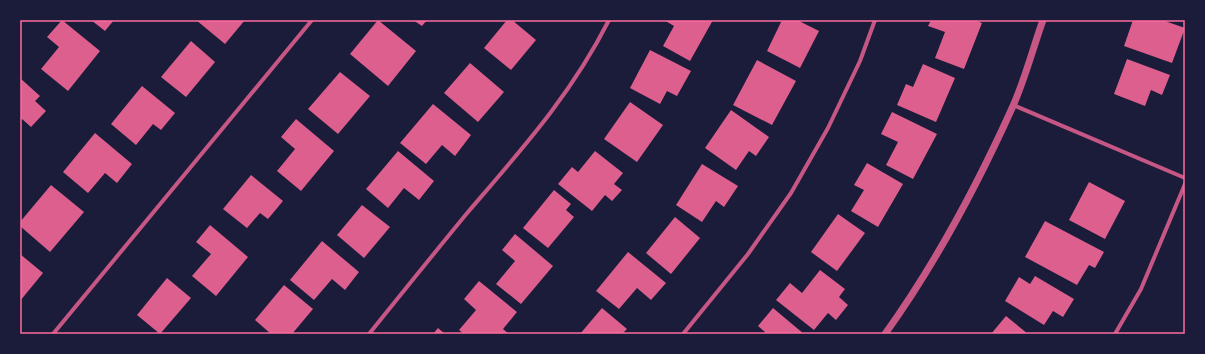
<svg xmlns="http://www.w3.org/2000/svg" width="1205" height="354" font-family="Lato,sans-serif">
  <rect width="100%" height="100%" fill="#1b1b3a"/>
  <g fill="#dd5f8e">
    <polygon points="62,20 100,51 68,91 41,69 59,47 47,37"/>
    <polygon points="91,20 114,20 105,31"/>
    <polygon points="196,20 245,20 225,44"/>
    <polygon points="378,20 416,51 388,86 350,54"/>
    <polygon points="413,20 427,20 422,26"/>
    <polygon points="507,20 512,20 536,40 511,70 484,48"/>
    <polygon points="664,20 713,20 690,61 663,46 674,26"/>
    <polygon points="782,20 797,20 819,31 800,68 767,51"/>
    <polygon points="931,20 974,20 982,23 964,69 935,58 945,32 928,26"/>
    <polygon points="1133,20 1162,20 1185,28 1172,63 1124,46"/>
    <polygon points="191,41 215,62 186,97 161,77"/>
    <polygon points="650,50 691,71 677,96 667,91 660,104 630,88"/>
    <polygon points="1127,59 1170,75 1162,95 1151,90 1145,106 1114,94"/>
    <polygon points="757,60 796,81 772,125 733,105"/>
    <polygon points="470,63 504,92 478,122 444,93"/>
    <polygon points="923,64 955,78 936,122 897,105 906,84 913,87"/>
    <polygon points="340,72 370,96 338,134 308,109"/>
    <polygon points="20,78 40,96 35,101 46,111 31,127 22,119 20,121"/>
    <polygon points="142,86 175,113 161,130 153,124 136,145 111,124"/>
    <polygon points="630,102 663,125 637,162 604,139"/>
    <polygon points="433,104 471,135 455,156 442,145 426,164 400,143"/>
    <polygon points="731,110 769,137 756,156 749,151 736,170 705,148"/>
    <polygon points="892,112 937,134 913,179 886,165 898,142 881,134"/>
    <polygon points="296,119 334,151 301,191 277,171 295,149 281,137"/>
    <polygon points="95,133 132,164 117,183 105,173 88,193 63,172"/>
    <polygon points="398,151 434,181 419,200 404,188 388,208 366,189"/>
    <polygon points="595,151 623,173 614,184 622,190 612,201 605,195 592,211 558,184 572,167 578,172"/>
    <polygon points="867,163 903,184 878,227 851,211 864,190 854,185"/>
    <polygon points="702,164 738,186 724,207 716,201 702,222 676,205"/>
    <polygon points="251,175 283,201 268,219 260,213 247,228 223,209"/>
    <polygon points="1089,182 1125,201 1105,239 1069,220"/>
    <polygon points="51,185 84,212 50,252 20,226 20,222"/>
    <polygon points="554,190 571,204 566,210 574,217 548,248 523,228"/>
    <polygon points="362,205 390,227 364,258 337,235"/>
    <polygon points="838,214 865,233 837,271 811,252"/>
    <polygon points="675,217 700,238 671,274 646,253"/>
    <polygon points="1045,221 1104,252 1095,268 1089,265 1077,285 1025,257"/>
    <polygon points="210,225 248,257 216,296 192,276 211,254 196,242"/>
    <polygon points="515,234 553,266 521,304 496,284 515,261 502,250"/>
    <polygon points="322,241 359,272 345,290 332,279 314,300 290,280"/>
    <polygon points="628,252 666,283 651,300 637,288 619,309 596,291"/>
    <polygon points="20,254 43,273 20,301"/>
    <polygon points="820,270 845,289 839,297 848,305 836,320 828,313 814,330 776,300 790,283 802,293"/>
    <polygon points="1035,276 1074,299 1063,317 1053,311 1044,325 1005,301 1019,277 1030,284"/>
    <polygon points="167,278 191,298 160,334 137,315"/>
    <polygon points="479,281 517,312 503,329 509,334 464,334 459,330 476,310 464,299"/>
    <polygon points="284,285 313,309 292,334 271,334 255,320"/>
    <polygon points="602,308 627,329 622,334 580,334"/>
    <polygon points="773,308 804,334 763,334 765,332 758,326"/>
    <polygon points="1006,316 1028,334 991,334"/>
    <polygon points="438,328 445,334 433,334"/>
  </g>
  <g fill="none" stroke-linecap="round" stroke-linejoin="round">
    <g stroke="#c65784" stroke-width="4">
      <polyline points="1013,105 1185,178"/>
      <polyline points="53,334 312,20"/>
      <path d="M369 334C402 293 435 252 468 212 522 149 571 95 609 20"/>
      <polyline points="683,334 748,254 791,193 828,128 860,61 875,20"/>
      <polyline points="1115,334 1141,289 1185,184"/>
    </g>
    <path stroke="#c65784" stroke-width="7" d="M885 334C936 263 977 186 1013 106 1025 79 1033 48 1043 20"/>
  </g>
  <rect width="1205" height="354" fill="none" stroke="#1b1b3a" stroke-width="42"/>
  <rect x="21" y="21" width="1163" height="312" fill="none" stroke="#ff6b9d" stroke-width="1.5"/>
</svg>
